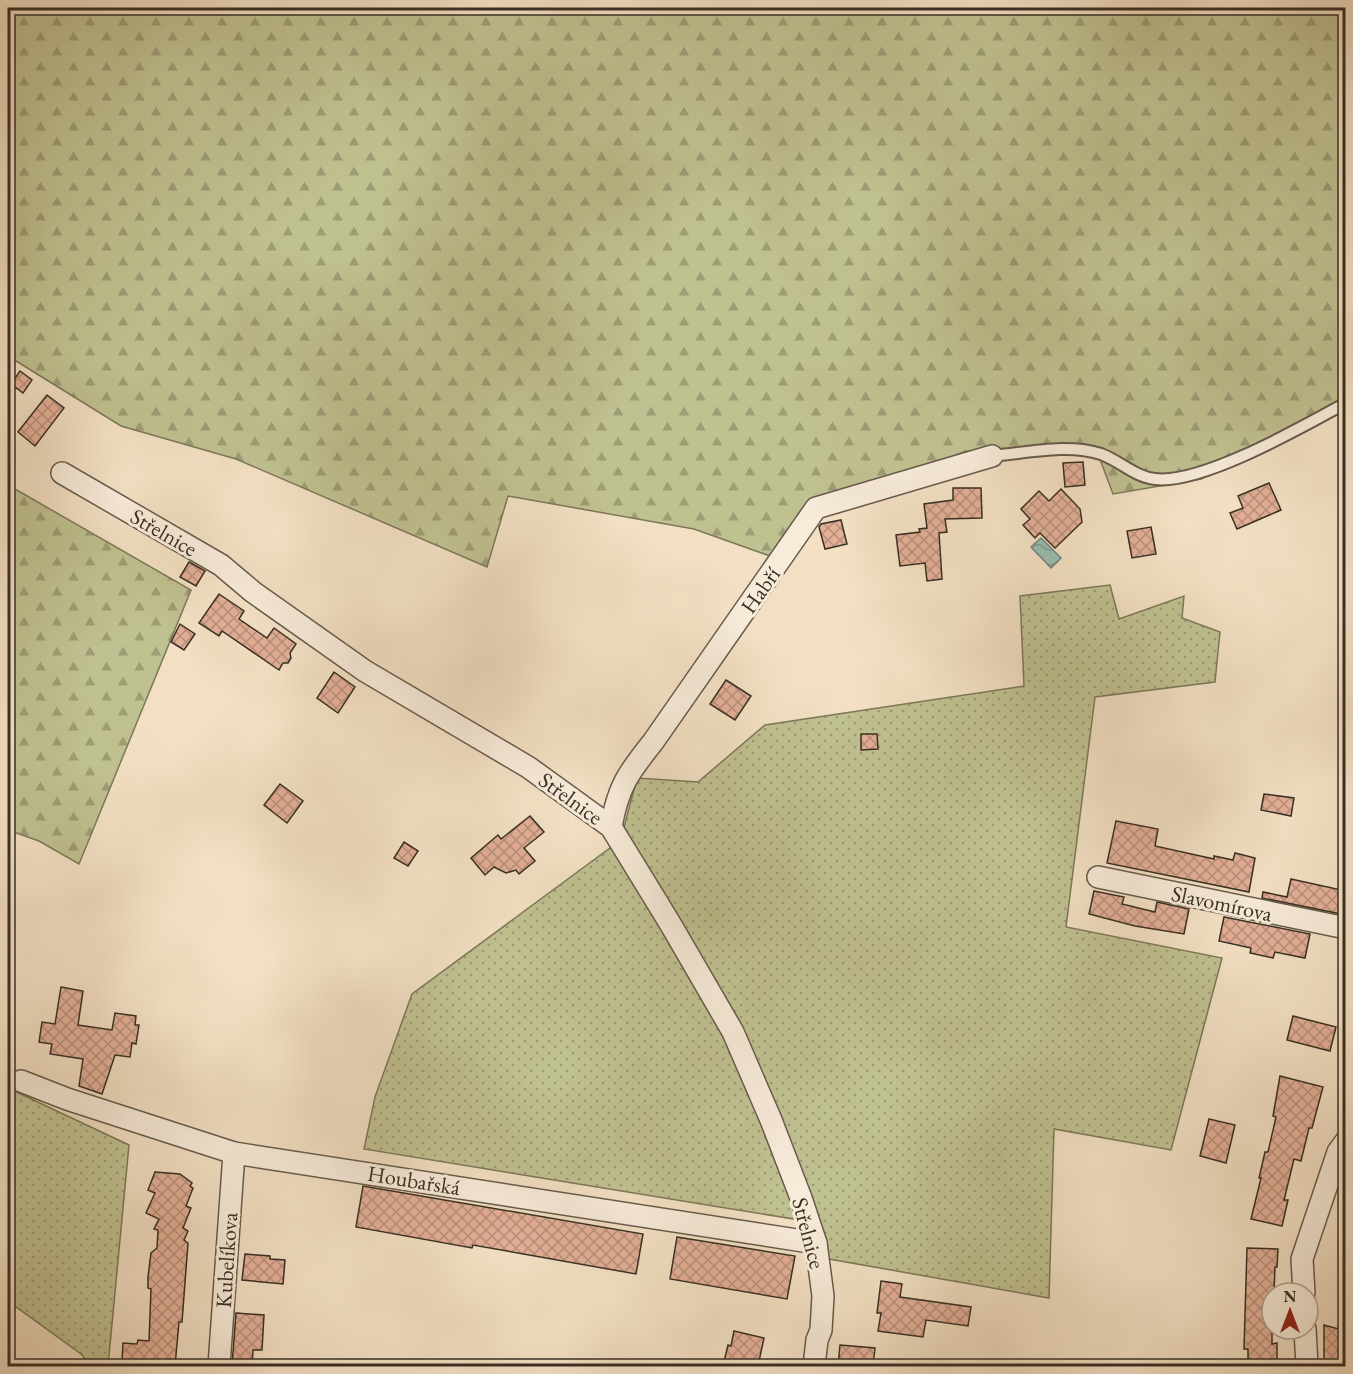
<svg xmlns="http://www.w3.org/2000/svg" width="1353" height="1374" font-family="'EB Garamond',serif">
  <defs>
    <pattern id="forest-firs" width="22" height="20" patternUnits="userSpaceOnUse" patternTransform="scale(1.5)"><rect width="22" height="20" fill="#c0c191"/><path d="M5 1l3.5 6h-7zM16 11l3.5 6h-7z" fill="#9d9d76"/></pattern>
    <pattern id="garden-dots" width="8" height="8" patternUnits="userSpaceOnUse" patternTransform="scale(1.5)"><rect width="8" height="8" fill="#c0c191"/><path d="M2 2h.1M6 6h.1" fill="none" stroke="#9d9d76" stroke-width="1.8" stroke-linecap="round"/></pattern>
    <pattern id="water-waves" width="16" height="10" patternUnits="userSpaceOnUse" patternTransform="scale(1.5)"><rect width="16" height="10" fill="#9bbdb2"/><path d="M0 5q4-4 8 0t8 0" fill="none" stroke="#7f9a91"/></pattern>
    <pattern id="building-cross-hatch" width="8" height="8" patternUnits="userSpaceOnUse" patternTransform="scale(1.5)"><rect width="8" height="8" fill="#e3af97"/><path d="M0 0l8 8M0 8l8-8" fill="none" stroke="#b98f7b"/></pattern>
  </defs>
  <rect width="100%" height="100%" fill="#f3e0c4"/>
  <filter id="stains"><feTurbulence type="fractalNoise" baseFrequency=".00333" numOctaves="4"/><feColorMatrix values="0 0 0 0 .2 0 0 0 0 .09 0 0 0 0 .02 0 0 0 .5 -.17"/></filter>
  <radialGradient id="worn" r=".72"><stop offset=".6" stop-color="#630" stop-opacity="0"/><stop offset="1" stop-color="#630" stop-opacity=".3"/></radialGradient>
  <g fill="url(#forest-firs)" stroke="#7c785a" stroke-width="1.5">
    <polygon points="8,8 1345,8 1345,411 1201,479 1113,494 1095,446 1003,456 966,451 885,483 809,501 770,556 694,529 508,496 487,567 236,459 121,426 8,356"/>
    <polygon points="8,485 191,590 79,864 39,841 8,830"/>
  </g>
  <g fill="url(#garden-dots)" stroke="#7c785a" stroke-width="1.5">
    <polygon points="1110,585 1119,619 1184,596 1182,618 1220,632 1215,682 1095,697 1066,927 1222,958 1171,1150 1054,1129 1049,1298 829,1259 818,1223 364,1149 375,1097 412,994 614,845 623,831 637,778 698,782 765,725 1024,686 1020,596"/>
    <polygon points="8,1088 129,1145 108,1366 91,1366 81,1354 8,1301"/>
  </g>
  <polygon fill="url(#water-waves)" stroke="#738479" stroke-width="1.5" points="1041,538 1061,558 1051,568 1031,547"/>
  <g fill="url(#building-cross-hatch)" stroke="#382f24" stroke-width="1.5">
    <polygon points="20,371 32,380 23,393 11,384"/>
    <polygon points="47,395 64,408 35,446 18,432"/>
    <polygon points="1083,462 1085,485 1065,487 1063,463"/>
    <polygon points="1269,483 1281,510 1237,529 1230,513 1243,508 1238,496"/>
    <polygon points="953,488 981,488 982,518 945,519 947,532 939,533 942,579 927,581 925,563 900,566 896,535 920,532 919,529 927,528 924,504 953,500"/>
    <polygon points="1061,489 1080,509 1082,522 1055,548 1040,533 1035,538 1023,525 1030,519 1021,509 1039,491 1049,501"/>
    <polygon points="841,520 847,544 825,549 819,527 821,524"/>
    <polygon points="1151,527 1156,554 1132,558 1127,531"/>
    <polygon points="189,562 205,571 196,586 180,577"/>
    <polygon points="219,594 244,611 239,619 267,638 274,628 296,644 290,653 291,658 288,663 283,663 279,670 222,631 219,636 199,623"/>
    <polygon points="180,624 195,634 184,650 171,642"/>
    <polygon points="334,672 355,687 338,713 317,698"/>
    <polygon points="726,680 751,696 735,720 710,704"/>
    <polygon points="861,734 877,734 878,749 861,750"/>
    <polygon points="280,784 303,801 287,823 264,805"/>
    <polygon points="1264,794 1294,798 1291,816 1261,810"/>
    <polygon points="530,816 544,832 524,848 535,861 519,874 516,870 506,873 494,867 485,875 471,858 498,835 501,839"/>
    <polygon points="1116,821 1158,829 1155,846 1214,859 1214,856 1233,860 1235,853 1255,858 1249,892 1107,863"/>
    <polygon points="404,842 418,851 408,866 394,858"/>
    <polygon points="1291,879 1346,891 1346,915 1262,898 1263,892 1287,897"/>
    <polygon points="1094,891 1124,897 1122,904 1155,912 1157,902 1189,909 1184,934 1135,926 1089,914"/>
    <polygon points="1224,917 1310,934 1305,958 1275,952 1273,958 1250,953 1251,948 1219,941"/>
    <polygon points="61,987 83,991 78,1025 112,1030 115,1013 136,1016 135,1025 139,1025 136,1044 132,1043 130,1057 115,1055 102,1094 79,1086 83,1059 50,1054 52,1044 39,1042 42,1022 55,1024"/>
    <polygon points="1293,1016 1336,1027 1330,1051 1287,1040"/>
    <polygon points="1280,1076 1323,1087 1312,1128 1309,1128 1301,1161 1294,1159 1284,1200 1288,1200 1282,1226 1251,1219 1261,1178 1259,1178 1265,1152 1268,1152 1276,1117 1273,1116"/>
    <polygon points="1209,1119 1235,1125 1226,1163 1200,1156"/>
    <polygon points="155,1172 180,1174 192,1183 190,1186 193,1188 186,1206 191,1208 183,1228 188,1231 184,1240 188,1243 182,1322 179,1322 175,1366 153,1366 153,1364 122,1361 123,1343 137,1344 138,1340 149,1341 151,1289 148,1288 148,1277 151,1253 157,1248 158,1230 154,1229 159,1219 146,1213 155,1193 148,1190"/>
    <polygon points="363,1186 643,1234 636,1274 473,1245 472,1248 356,1227"/>
    <polygon points="677,1237 795,1256 787,1299 670,1279"/>
    <polygon points="1247,1248 1278,1249 1277,1267 1275,1267 1274,1293 1272,1293 1272,1344 1277,1343 1277,1366 1248,1366 1248,1349 1244,1349"/>
    <polygon points="245,1254 270,1256 270,1259 285,1260 283,1284 242,1280"/>
    <polygon points="881,1281 902,1284 900,1297 971,1307 968,1326 926,1320 923,1337 878,1331 881,1313 877,1313"/>
    <polygon points="236,1313 264,1315 262,1350 253,1350 252,1366 232,1366"/>
    <polygon points="1324,1325 1346,1331 1346,1366 1324,1366"/>
    <polygon points="734,1331 764,1338 758,1366 723,1366 728,1345 731,1346"/>
    <polygon points="840,1345 875,1348 873,1366 838,1366"/>
  </g>
  <g fill="none" stroke-linecap="round" stroke-linejoin="round">
    <g stroke="#675b4c" stroke-width="14">
      <path id="service" d="M992 456C1027 453 1067 443 1101 454 1120 461 1135 477 1155 479 1201 485 1304 426 1346 403"/>
    </g>
    <g stroke="#675b4c" stroke-width="24">
      <g id="minor">
        <polyline points="62,473 221,565 253,592 365,671 528,767 611,827 671,925 733,1032 771,1120 801,1198 816,1243 823,1296 821,1330 817,1340 814,1366"/>
        <path d="M611 827C618 787 628 773 653 742L816 508 992 456"/>
        <polyline points="1098,877 1346,928"/>
        <polyline points="21,1081 67,1099 234,1153 816,1243"/>
        <polyline points="1304,1293 1302,1259 1338,1152 1346,1141"/>
        <polyline points="1305,1329 1307,1366"/>
        <polyline points="219,1366 234,1153"/>
      </g>
    </g>
    <use href="#service" stroke="#f7ebd9" stroke-width="10"/>
    <use href="#minor" stroke="#f7ebd9" stroke-width="21"/>
  </g>
  <g text-anchor="middle" stroke-width="6" stroke-linejoin="round" paint-order="stroke">
    <g font-size="22" fill="#382f24" stroke="#f7ebd9">
      <text transform="translate(164 532) rotate(30)" y="8">Střelnice</text>
      <text transform="translate(760 590) rotate(-55)" y="8">Habří</text>
      <text transform="translate(571 798) rotate(36)" y="8">Střelnice</text>
      <text transform="translate(1222 903) rotate(12)" y="8">Slavomírova</text>
      <text transform="translate(414 1180) rotate(9)" y="8">Houbařská</text>
      <text transform="translate(809 1233) rotate(75)" y="8">Střelnice</text>
      <text transform="translate(226 1260) rotate(-86)" y="8">Kubelíkova</text>
    </g>
  </g>
  <rect width="1353" height="1374" fill="none" stroke="#f3e0c4" stroke-width="30"/>
  <rect x="9" y="9" width="1335" height="1356" fill="none" stroke="#382f24" stroke-width="3"/>
  <rect x="15" y="15" width="1323" height="1344" fill="none" stroke="#382f24" stroke-width="1.5"/>
  <g transform="translate(1290 1311)"><circle r="28" fill="#f7ebd9" stroke="#aba091" stroke-width="1.5"/>
  <path d="M0-4.5L10 22L0 15L-10 22Z" fill="#8f2418"/>
  <text y="-9" font-size="16" font-weight="bold" text-anchor="middle" fill="#382f24">N</text>
  </g>
  <rect width="100%" height="100%" filter="url(#stains)"/>
  <rect width="100%" height="100%" fill="url(#worn)"/>
</svg>
